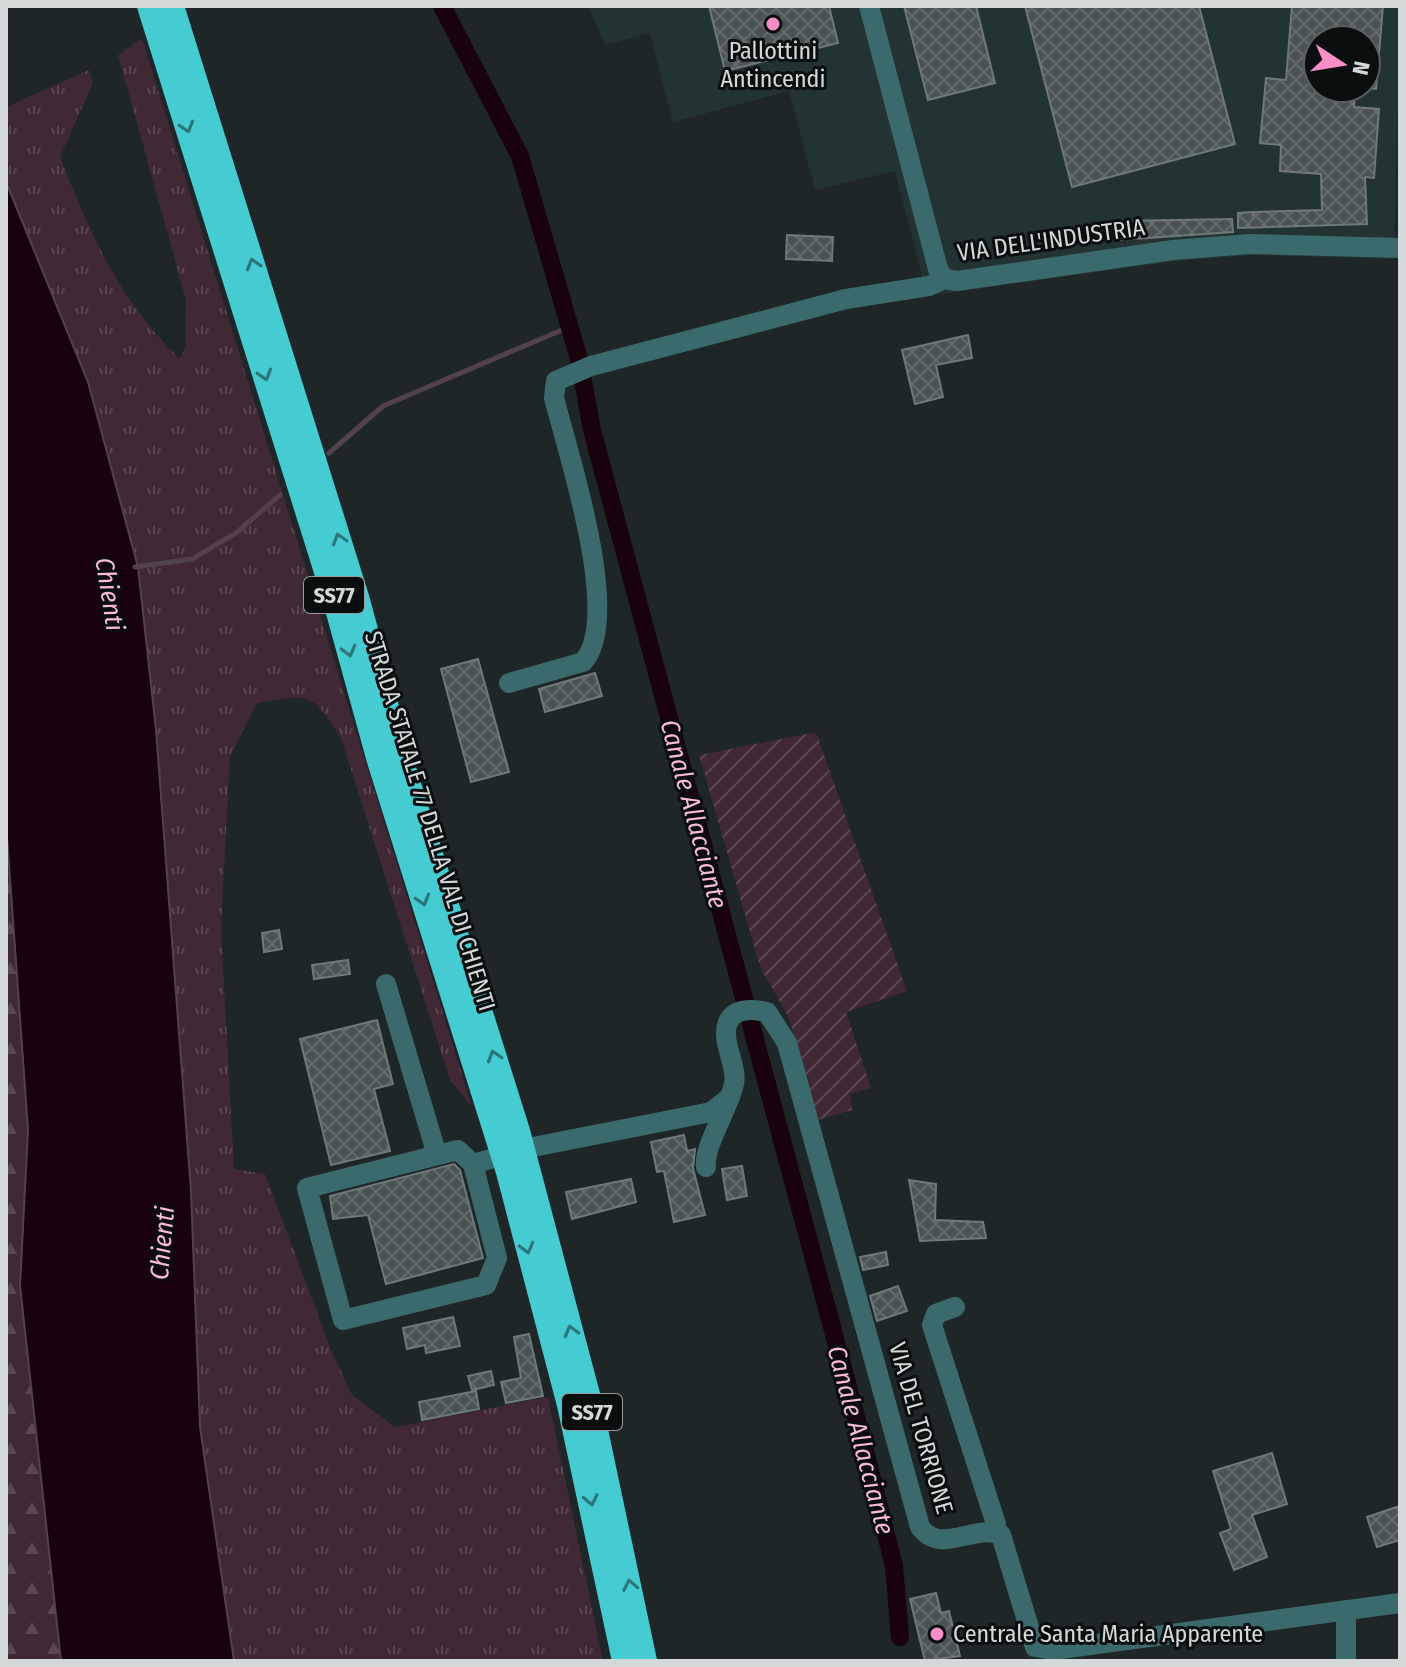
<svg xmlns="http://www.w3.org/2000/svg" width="1406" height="1667" font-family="'Fira Sans Condensed',sans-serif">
  <defs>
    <pattern id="grass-tufts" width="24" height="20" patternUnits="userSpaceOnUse" patternTransform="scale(2)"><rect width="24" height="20" fill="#402834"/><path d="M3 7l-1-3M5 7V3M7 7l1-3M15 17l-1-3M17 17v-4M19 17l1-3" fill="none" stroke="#5b4751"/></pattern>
    <pattern id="forest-firs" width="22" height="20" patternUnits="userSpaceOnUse" patternTransform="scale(2)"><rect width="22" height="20" fill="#402834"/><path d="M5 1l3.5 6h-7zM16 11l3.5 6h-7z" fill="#5b4751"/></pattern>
    <pattern id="garden-furrows" width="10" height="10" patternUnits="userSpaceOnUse" patternTransform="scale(2)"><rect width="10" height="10" fill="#402834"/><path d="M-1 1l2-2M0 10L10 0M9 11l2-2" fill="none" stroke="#5b4751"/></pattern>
    <pattern id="building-cross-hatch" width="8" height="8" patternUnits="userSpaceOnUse" patternTransform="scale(2)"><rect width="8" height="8" fill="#4a5353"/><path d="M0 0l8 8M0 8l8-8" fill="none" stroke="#636b6b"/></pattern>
  </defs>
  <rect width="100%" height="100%" fill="#1e2627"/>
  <path fill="#233233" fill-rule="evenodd" d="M588 6H1400L1394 259 1254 255 1177 261 927 296 895 171 815 190 789 91 673 122 650 33 605 45ZM1318 40H1366V88H1318Z"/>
  <path fill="url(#grass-tufts)" d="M142 38 472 1107 450 1080 341 738C311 691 310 694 257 703L230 756 221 928 234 1169 265 1174 331 1350 352 1395 395 1427 548 1397 603 1661H234L229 1646 200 1427 191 1191 156 730 138 567 88 382 6 182V107L89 70 93 83 60 157C90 234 120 302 180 359L185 348 186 300 118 55Z"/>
  <polygon fill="url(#forest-firs)" points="6,822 28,1130 20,1285 61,1661 6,1661"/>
  <polygon fill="url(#garden-furrows)" points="816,732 907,991 846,1012 871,1088 850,1094 852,1110 818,1120 789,1018 760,967 699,755"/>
  <polygon fill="#1a010e" stroke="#52424b" stroke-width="2" points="6,182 88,382 138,567 156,730 191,1191 200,1427 234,1661 61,1661 20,1285 28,1130 6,822"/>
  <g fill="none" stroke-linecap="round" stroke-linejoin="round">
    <g stroke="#52424b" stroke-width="5">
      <polyline points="329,453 383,406 569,327"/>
      <polyline points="135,567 192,559 236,533 280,495"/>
    </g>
    <polyline stroke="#1a010e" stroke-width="18" points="442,6 520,156 579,359 592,430 863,1443 894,1566 900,1637"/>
  </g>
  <g fill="url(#building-cross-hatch)" stroke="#6f7979" stroke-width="2">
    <polygon points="709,6 829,6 838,43 725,71"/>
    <polygon points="904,6 976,6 995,83 928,100"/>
    <polygon points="1025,6 1199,6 1235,144 1072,187"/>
    <polygon points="1292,6 1383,6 1376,89 1366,88 1366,40 1318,40 1318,88 1355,88 1354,107 1379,109 1374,178 1365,177 1367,224 1238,228 1238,213 1252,212 1253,215 1254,212 1322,210 1321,174 1280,171 1281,145 1260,143 1266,78 1286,80"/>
    <polygon points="1232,219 1233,232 1119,240 1118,221"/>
    <polygon points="787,235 833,237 832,261 786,259"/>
    <polygon points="968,335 972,358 936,365 943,397 915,404 902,350"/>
    <polygon points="478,659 509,772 471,782 441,669"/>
    <polygon points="595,673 602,696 545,712 539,689"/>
    <polygon points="279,930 282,949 264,952 262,933"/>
    <polygon points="348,960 350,974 314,979 312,965"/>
    <polygon points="377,1020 393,1084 374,1089 390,1151 331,1165 300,1039"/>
    <polygon points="684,1135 687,1151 695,1149 693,1168 705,1215 674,1222 664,1171 657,1172 651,1142"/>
    <polygon points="454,1164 460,1170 483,1258 386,1284 368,1215 333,1219 330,1196"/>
    <polygon points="742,1166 747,1196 727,1200 722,1169"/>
    <polygon points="631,1179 636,1202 572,1219 566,1192"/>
    <polygon points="909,1180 936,1184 935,1220 983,1222 986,1238 920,1241"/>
    <polygon points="886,1252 888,1265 863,1270 860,1257"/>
    <polygon points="898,1286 907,1311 877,1321 870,1296"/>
    <polygon points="453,1317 460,1346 426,1353 425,1345 407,1349 403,1328"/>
    <polygon points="529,1334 543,1396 506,1403 501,1382 521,1378 514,1337"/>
    <polygon points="491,1371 494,1385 472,1390 468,1376"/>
    <polygon points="476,1391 479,1409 422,1420 419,1402"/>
    <polygon points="1272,1453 1287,1504 1252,1515 1267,1557 1234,1570 1220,1533 1231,1529 1213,1471"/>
    <polygon points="1400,1506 1400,1540 1377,1547 1367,1517"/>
    <polygon points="936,1593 941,1613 949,1611 960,1656 925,1661 910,1599"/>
  </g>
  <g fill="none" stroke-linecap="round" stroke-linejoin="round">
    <g stroke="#3b6a6d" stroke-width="20">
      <polyline points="869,6 938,269 944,279 957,281 1173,250 1250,244 1400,248"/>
      <path d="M509 683 583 662C623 619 568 453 554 398L556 381 591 366 846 299 929 286 944 279"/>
      <polyline points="386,984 437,1155"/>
      <polygon points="458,1150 473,1164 497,1258 486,1285 343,1320 307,1188"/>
      <polyline points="473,1164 533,1147 711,1112 730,1097"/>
      <path d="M706 1167C703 1147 729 1108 734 1084 738 1065 720 1041 728 1022 735 1007 753 1009 767 1012L787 1043 920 1527C941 1556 974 1523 1001 1535L1035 1647 1053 1650 1400 1603"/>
      <polyline points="955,1307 936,1314 932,1325 996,1524 995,1533"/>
      <polyline points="1346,1661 1346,1610"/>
    </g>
    <g stroke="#44ccd2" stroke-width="24">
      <polyline points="149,6 333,594 379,761 508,1172 569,1405 624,1661"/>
      <polyline points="172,6 357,597 400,756 518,1131 590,1402 645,1661"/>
    </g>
  </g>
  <defs><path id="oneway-chevron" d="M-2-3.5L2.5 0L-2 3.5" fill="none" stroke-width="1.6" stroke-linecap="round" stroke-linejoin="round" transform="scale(2)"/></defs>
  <g stroke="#2a767a">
    <use href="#oneway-chevron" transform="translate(187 127) rotate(73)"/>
    <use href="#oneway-chevron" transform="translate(253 264) rotate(-107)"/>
    <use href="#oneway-chevron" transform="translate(265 375) rotate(73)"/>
    <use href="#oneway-chevron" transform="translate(339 539) rotate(-107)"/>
    <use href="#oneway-chevron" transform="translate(349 651) rotate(75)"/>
    <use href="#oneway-chevron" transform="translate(423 900) rotate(73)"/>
    <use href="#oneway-chevron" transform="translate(494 1056) rotate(-107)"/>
    <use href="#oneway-chevron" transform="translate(527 1248) rotate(75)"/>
    <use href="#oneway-chevron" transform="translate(571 1331) rotate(-105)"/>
    <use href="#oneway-chevron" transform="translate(591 1500) rotate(78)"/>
    <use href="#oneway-chevron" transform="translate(630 1585) rotate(-101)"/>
  </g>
  <g fill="#fa8fc7" stroke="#0b0e0f" stroke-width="3">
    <circle cx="773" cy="24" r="8"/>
    <circle cx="937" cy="1634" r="8"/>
  </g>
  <g text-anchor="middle" stroke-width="6" stroke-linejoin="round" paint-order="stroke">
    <g fill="#0b0e0f" stroke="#979c9c" stroke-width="2">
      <rect x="304" y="577" width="60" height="36" rx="6"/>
      <rect x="562" y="1394" width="60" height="36" rx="6"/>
    </g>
    <g font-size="22" font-weight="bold" fill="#d3d9d9">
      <text x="334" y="603">SS77</text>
      <text x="592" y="1420">SS77</text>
    </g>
    <g font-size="24" fill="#d3d9d9" stroke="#0b0e0f">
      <text x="773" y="59">Pallottini<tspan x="773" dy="28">Antincendi</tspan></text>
      <text x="953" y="1642" text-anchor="start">Centrale Santa Maria Apparente</text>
    </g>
    <g font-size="24" fill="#d3d9d9" stroke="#0b0e0f">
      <text transform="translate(1051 240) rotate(-8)" y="8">VIA DELL'INDUSTRIA</text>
      <text transform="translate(430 821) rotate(73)" y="8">STRADA STATALE 77 DELLA VAL DI CHIENTI</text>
      <text transform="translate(921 1428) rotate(74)" y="8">VIA DEL TORRIONE</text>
    </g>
    <g font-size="26" font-style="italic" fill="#fabad9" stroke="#0b0e0f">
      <text transform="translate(110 594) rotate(81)" y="9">Chienti</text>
      <text transform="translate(694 814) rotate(75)" y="9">Canale Allacciante</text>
      <text transform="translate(162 1243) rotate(-85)" y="9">Chienti</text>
      <text transform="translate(861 1440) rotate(75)" y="9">Canale Allacciante</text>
    </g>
  </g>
  <rect width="1406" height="1667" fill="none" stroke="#d3d9d9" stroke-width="16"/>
  <g transform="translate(1342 64) rotate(102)"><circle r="38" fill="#0b0e0f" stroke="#5b5f60" stroke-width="2"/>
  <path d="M0-6L14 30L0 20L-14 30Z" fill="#fa8fc7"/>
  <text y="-12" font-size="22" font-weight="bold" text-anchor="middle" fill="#d3d9d9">N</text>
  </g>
</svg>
